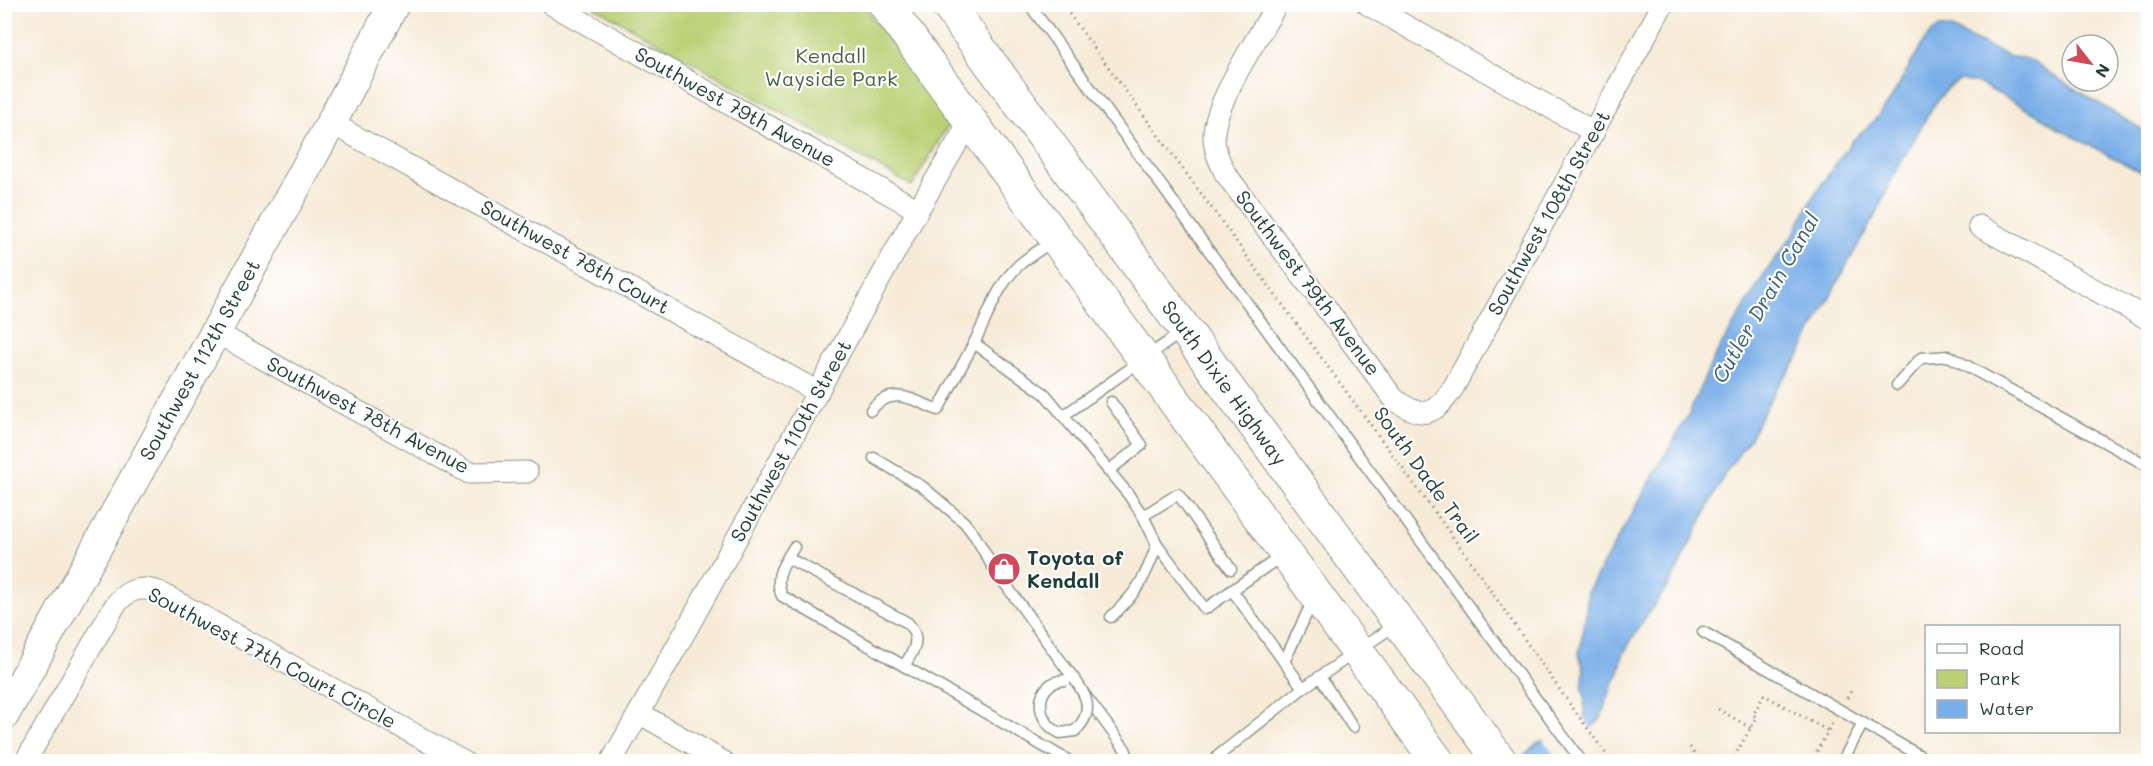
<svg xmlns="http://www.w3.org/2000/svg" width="2153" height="766" font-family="Mali,sans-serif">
  <rect width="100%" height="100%" fill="#fff"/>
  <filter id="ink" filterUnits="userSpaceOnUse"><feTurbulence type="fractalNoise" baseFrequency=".0167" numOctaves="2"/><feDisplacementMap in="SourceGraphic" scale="12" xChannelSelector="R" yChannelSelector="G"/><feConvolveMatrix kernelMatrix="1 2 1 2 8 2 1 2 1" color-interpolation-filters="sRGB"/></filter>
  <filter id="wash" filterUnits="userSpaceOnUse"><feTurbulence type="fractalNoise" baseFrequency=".008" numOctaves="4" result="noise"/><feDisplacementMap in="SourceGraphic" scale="24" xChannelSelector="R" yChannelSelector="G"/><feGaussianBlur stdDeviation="1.35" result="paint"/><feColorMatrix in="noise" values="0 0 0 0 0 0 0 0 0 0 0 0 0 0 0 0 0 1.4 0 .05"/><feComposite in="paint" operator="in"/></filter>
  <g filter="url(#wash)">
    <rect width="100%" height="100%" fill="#f7ebd8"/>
    <polygon fill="#bad074" stroke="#6c8654" stroke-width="1.5" points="591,5 863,5 950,122 912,186"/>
    <polygon fill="#7aafe8" stroke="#4c768e" stroke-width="1.5" points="1938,28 1949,28 2010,57 2022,58 2035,62 2052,75 2148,133 2148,176 2057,128 2047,120 1980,84 1960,80 1948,87 1932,108 1894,175 1875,216 1845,268 1797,360 1775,390 1750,438 1726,472 1672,580 1639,627 1623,655 1618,675 1613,683 1600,720 1552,761 1535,761 1531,756 1526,759 1524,755 1537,743 1584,716 1585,695 1582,691 1584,671 1579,654 1585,621 1588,591 1689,413 1713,359 1765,273 1793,235 1814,195 1838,161 1852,141 1874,121 1889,102 1922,44 1930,34"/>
    <polygon fill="#f7ebd8" points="1581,713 1593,731 1558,760 1541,737"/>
  </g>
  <g filter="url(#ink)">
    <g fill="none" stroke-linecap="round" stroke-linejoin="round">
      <g stroke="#8b9486" stroke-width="13">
        <g id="service">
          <polyline points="1029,4 1582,762"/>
          <path d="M974 343C988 317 997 285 1019 265 1030 255 1043 248 1055 240"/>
          <polyline points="1897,385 1921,358 1949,356 2148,466"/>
          <path d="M871 410C892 385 914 400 938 410L974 343 1045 394 1128 494 1143 516 1157 544 1205 609 1283 555"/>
          <polyline points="1063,416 1182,332"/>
          <polyline points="874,458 923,487 964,522 975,536 993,567 1063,664"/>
          <polyline points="1108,471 1142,445 1111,402"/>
          <polyline points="1143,516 1178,494 1231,569"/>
          <path d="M794 547C784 564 773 576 782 596L1071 762"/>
          <path d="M788 558 908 623C922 639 914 651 904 666"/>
          <polyline points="1232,590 1303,688"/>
          <path d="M1111 617C1137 593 1146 577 1157 544"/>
          <polyline points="1703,632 1931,762"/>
          <polyline points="1284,662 1313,600"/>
          <polyline points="1320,677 1353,727"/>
          <polyline points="1085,695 1125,749 1130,762"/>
          <polyline points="1214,762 1218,756 1303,688 1397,624"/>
          <polyline points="1842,762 1863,723"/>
        </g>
      </g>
      <g stroke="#8b9486" stroke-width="23">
        <g id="minor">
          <polyline points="551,4 918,210"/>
          <path d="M1277 4C1259 36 1216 100 1214 133 1213 148 1219 160 1225 173L1394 399C1422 420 1435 416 1453 388L1663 4"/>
          <polyline points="1367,4 1594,132"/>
          <polyline points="331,123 818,392"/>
          <polyline points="1979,226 2148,319"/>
          <polyline points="215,332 469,473 527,472"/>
          <polyline points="639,713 724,762"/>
          <path d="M25 762 114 607C126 590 139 585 159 592L464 762"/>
          <polyline points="611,762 684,634 918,210 970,121"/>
        </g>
      </g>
      <g stroke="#8b9486" stroke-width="32">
        <polyline id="secondary" points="4,715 331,123 394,4"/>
      </g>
      <g stroke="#8b9486" stroke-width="35">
        <g id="trunk">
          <polyline points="885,4 1438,762"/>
          <polyline points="947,4 1501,762"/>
        </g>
      </g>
      <g stroke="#8b9486" stroke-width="3" stroke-dasharray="1.5 4.5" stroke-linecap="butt">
        <polyline points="1062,4 1466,555 1564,696 1612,762"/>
        <polyline points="1847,698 1853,688"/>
        <polyline points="1718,709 1751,728"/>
        <polyline points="1690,747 1699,762"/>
        <polyline points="1731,762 1757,717 1753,715 1764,695 1828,731"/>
        <polyline points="1811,762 1833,722"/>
      </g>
      <use href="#service" stroke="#fff" stroke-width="10"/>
      <use href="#minor" stroke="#fff" stroke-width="21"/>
      <use href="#secondary" stroke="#fff" stroke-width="30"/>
      <use href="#trunk" stroke="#fff" stroke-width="33"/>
      <g stroke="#8b9486" stroke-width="13" stroke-linecap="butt">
        <path id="service-bridge" d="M1063 664C1079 686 1101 706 1075 731L1060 733C1033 721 1034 681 1066 680"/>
      </g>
      <use href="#service-bridge" stroke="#fff" stroke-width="10"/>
    </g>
  </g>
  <defs>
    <g id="shop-disc" transform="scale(1.725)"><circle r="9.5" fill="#d1495b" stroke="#fff"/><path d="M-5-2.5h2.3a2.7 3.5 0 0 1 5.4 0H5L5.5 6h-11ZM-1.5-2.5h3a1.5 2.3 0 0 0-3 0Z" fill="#fff"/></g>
  </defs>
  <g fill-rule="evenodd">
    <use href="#shop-disc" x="1004" y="569"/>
  </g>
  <g text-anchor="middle" stroke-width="4.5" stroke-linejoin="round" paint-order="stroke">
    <g font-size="20" fill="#466244" stroke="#fff">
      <text x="831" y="63">Kendall<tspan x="831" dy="23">Wayside Park</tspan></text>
    </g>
    <g font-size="20" fill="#1f3d34" stroke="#fff">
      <text transform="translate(735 107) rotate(29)" y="7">Southwest 79th Avenue</text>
      <text transform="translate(1549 213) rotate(-61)" y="7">Southwest 108th Street</text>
      <text transform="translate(575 257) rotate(29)" y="7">Southwest 78th Court</text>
      <text transform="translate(1308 283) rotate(53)" y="7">Southwest 79th Avenue</text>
      <text transform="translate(200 360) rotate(-61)" y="7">Southwest 112th Street</text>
      <text transform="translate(1224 383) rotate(54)" y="7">South Dixie Highway</text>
      <text transform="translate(368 415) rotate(28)" y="7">Southwest 78th Avenue</text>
      <text transform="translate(791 441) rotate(-61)" y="7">Southwest 110th Street</text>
      <text transform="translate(1426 475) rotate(54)" y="7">South Dade Trail</text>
      <text transform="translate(272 658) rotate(28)" y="7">Southwest 77th Court Circle</text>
    </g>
    <g font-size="20" font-weight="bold" fill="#1f3d34" stroke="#fff" text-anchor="start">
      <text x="1027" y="565">Toyota of<tspan x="1027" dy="23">Kendall</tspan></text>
    </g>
    <g font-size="21" font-style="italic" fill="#3a5f6a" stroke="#fff">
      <text transform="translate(1766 298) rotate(-60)" y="7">Cutler Drain Canal</text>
    </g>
  </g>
  <rect width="2153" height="766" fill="none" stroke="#fff" stroke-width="24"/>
  <rect x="1925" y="625" width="195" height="108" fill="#ffffff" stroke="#a5b1ae" stroke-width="1.5"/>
  <rect x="1937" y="644" width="30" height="9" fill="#ffffff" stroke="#a5b1ae" stroke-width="1.5"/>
  <text x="1979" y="655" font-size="18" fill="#1f3d34">Road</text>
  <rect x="1937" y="670" width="30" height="18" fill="#bad074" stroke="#a5b1ae" stroke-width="1.5"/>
  <text x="1979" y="685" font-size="18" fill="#1f3d34">Park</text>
  <rect x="1937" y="700" width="30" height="18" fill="#7aafe8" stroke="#a5b1ae" stroke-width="1.5"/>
  <text x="1979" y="715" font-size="18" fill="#1f3d34">Water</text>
  <g transform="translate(2090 63) rotate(121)"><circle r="28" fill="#ffffff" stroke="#a5b1ae" stroke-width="1.5"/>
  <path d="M0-4.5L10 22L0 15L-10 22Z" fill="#d1495b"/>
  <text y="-9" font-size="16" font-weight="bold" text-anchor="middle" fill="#1f3d34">N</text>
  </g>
</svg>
